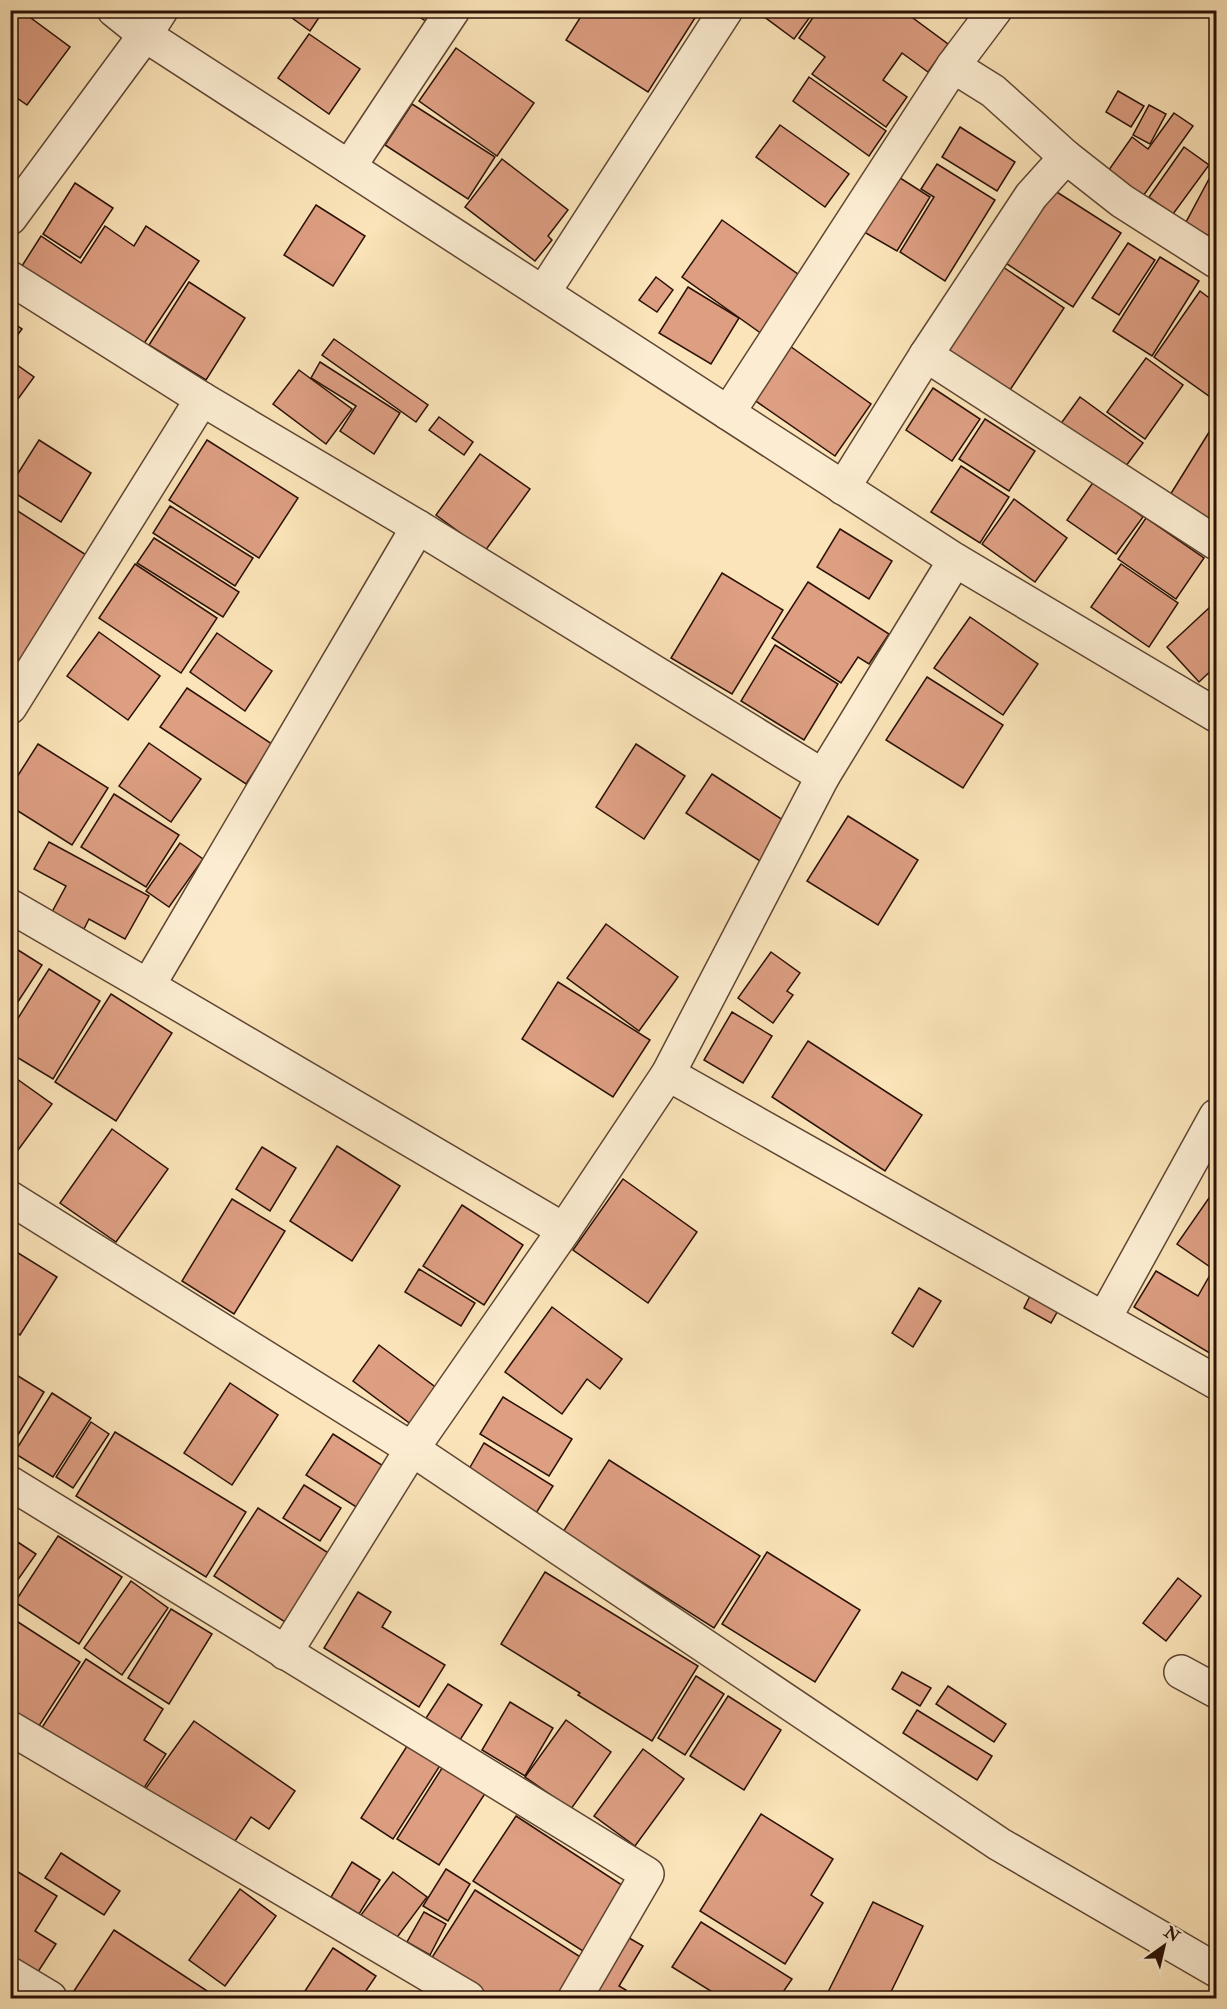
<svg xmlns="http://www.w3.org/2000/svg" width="1227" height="2009" font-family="'IM FELL Double Pica',serif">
  <rect width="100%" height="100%" fill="#fbe4b9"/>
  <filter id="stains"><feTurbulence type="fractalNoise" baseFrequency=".00333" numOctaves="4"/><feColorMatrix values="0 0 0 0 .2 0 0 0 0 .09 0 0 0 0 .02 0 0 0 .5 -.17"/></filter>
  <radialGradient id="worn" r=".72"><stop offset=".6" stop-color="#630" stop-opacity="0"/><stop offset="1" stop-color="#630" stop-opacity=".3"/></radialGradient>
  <g fill="#dd9e82" stroke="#2b1106" stroke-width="1.5">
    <polygon points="10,10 20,10 70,47 27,105 10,93"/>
    <polygon points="281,10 324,10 310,31"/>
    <polygon points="409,10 435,10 427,22"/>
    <polygon points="585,10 700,10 648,92 566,40"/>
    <polygon points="760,10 815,10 794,39 759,13"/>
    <polygon points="818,10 902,10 948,44 928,72 902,53 883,80 907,97 886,127 812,74 825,57 799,38"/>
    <polygon points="309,34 360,69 329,114 278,78"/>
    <polygon points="456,48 534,103 497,156 419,101"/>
    <polygon points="809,77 886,131 869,156 793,101"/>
    <polygon points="1118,91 1144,106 1131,127 1106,112"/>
    <polygon points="412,104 495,157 468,199 385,145"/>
    <polygon points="1149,105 1166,114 1150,144 1133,135"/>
    <polygon points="1174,113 1193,126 1141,199 1106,174 1132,137 1148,149"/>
    <polygon points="780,125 849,174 825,207 756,157"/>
    <polygon points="960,127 1015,162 997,191 942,157"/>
    <polygon points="1184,147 1209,165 1173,214 1149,197"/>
    <polygon points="502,159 568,210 548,236 552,240 535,261 465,207"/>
    <polygon points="937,164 995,200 945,281 900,252 934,197 921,189"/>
    <polygon points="897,176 930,197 897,251 864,232"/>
    <polygon points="1209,179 1216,183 1216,236 1215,239 1185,224"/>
    <polygon points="75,183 113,208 80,258 43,234"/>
    <polygon points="1049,187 1121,233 1073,307 1001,260"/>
    <polygon points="316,205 365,236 333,286 284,255"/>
    <polygon points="722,220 802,277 762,334 682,277"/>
    <polygon points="105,226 134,246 146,226 199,261 141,348 20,269 41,236 81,263"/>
    <polygon points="1128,243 1155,260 1119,315 1092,298"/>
    <polygon points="1160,257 1199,281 1152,356 1113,331"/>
    <polygon points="1003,267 1064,308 1008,393 947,353"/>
    <polygon points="656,277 673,290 657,312 639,300"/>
    <polygon points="189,282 245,318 206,380 149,345"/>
    <polygon points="688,287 739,318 711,364 659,333"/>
    <polygon points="1200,291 1216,303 1216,401 1154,357"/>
    <polygon points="10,321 22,329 10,345"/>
    <polygon points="334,339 428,405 416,422 322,355"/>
    <polygon points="787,344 871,404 835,456 750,397"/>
    <polygon points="1146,358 1183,385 1145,439 1107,412"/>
    <polygon points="10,360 34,377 10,410"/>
    <polygon points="320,362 400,413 374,454 340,431 356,406 311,378"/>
    <polygon points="299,370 352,409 326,444 273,404"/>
    <polygon points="933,388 980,419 952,461 906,430"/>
    <polygon points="1080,397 1143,443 1120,474 1057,429"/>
    <polygon points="439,417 473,442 464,455 429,430"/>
    <polygon points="985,419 1035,451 1009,491 959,459"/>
    <polygon points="1216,421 1216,524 1170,495"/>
    <polygon points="39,440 91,473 61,522 10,490 10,486"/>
    <polygon points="207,440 298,498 259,558 169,500"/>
    <polygon points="480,454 530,489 485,551 436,515"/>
    <polygon points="961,466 1009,497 980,543 931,512"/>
    <polygon points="1094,481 1143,517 1116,554 1067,520"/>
    <polygon points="1014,499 1067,538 1035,582 982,544"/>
    <polygon points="10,506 94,560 26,666 10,656"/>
    <polygon points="170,506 253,558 235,586 153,533"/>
    <polygon points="1146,518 1204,558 1176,599 1118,559"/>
    <polygon points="840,529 892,561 869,599 817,567"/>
    <polygon points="154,538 239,592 223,617 137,563"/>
    <polygon points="135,564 217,618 181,673 99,618"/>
    <polygon points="1121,564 1178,603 1149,647 1091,607"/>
    <polygon points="722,573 783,610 732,694 671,658"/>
    <polygon points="808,582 889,634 869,664 858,657 841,683 772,638"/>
    <polygon points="1210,607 1216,614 1216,666 1199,682 1167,647"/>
    <polygon points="970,617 1038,664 1003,715 934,668"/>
    <polygon points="99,632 160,676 128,720 67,676"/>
    <polygon points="217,633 272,671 245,711 190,672"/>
    <polygon points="775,645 838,684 804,740 741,701"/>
    <polygon points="927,677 1003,725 963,788 886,740"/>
    <polygon points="187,688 272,744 246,784 160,727"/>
    <polygon points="149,743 201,779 171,822 119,786"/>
    <polygon points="38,744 108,788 72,845 10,806 10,788"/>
    <polygon points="636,744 685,776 644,839 596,807"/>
    <polygon points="712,774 786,822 760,861 686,813"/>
    <polygon points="114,794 179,835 146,887 81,847"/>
    <polygon points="848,816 918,860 878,925 807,881"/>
    <polygon points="49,842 149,896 125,939 89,919 84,929 52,912 66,886 34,869"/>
    <polygon points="180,843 203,859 169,907 146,891"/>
    <polygon points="606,924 678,977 639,1031 567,978"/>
    <polygon points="10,945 42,965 10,1014"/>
    <polygon points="771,952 800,973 787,991 793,995 773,1023 738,998"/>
    <polygon points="49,969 100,1001 53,1079 10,1053 10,1031"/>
    <polygon points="558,982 650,1040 613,1097 522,1039"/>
    <polygon points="111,994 172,1033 116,1121 55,1082"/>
    <polygon points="732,1012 772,1036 743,1083 704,1060"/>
    <polygon points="808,1041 922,1115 885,1171 772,1097"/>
    <polygon points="10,1074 52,1104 10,1161"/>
    <polygon points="112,1129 168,1169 116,1242 60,1203"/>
    <polygon points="337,1146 400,1186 352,1261 290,1221"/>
    <polygon points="262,1147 296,1168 270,1211 236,1189"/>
    <polygon points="623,1179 697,1232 648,1303 573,1250"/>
    <polygon points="1211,1195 1216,1199 1216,1271 1177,1244"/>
    <polygon points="232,1199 285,1231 234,1314 182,1281"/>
    <polygon points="462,1205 523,1245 484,1305 423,1266"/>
    <polygon points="10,1248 57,1277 20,1335 10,1329"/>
    <polygon points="419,1269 475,1303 461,1326 405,1292"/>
    <polygon points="1156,1271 1198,1296 1210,1275 1216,1279 1216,1357 1134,1307"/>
    <polygon points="919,1288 941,1301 913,1347 892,1333"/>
    <polygon points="1032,1292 1060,1307 1051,1323 1024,1308"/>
    <polygon points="552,1307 622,1359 600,1389 587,1379 562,1414 505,1372"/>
    <polygon points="379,1345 438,1389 412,1425 353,1381"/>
    <polygon points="10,1371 44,1392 10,1448"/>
    <polygon points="230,1383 278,1415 232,1485 184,1453"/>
    <polygon points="52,1393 91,1418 53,1477 14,1453"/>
    <polygon points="503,1397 572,1439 549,1476 480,1434"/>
    <polygon points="91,1422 109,1434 73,1488 56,1477"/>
    <polygon points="115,1432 246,1512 206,1577 76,1496"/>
    <polygon points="333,1434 388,1469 361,1510 306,1475"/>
    <polygon points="484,1443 553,1486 533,1518 465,1476"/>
    <polygon points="609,1460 760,1556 714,1628 563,1532"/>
    <polygon points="304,1485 341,1508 320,1541 283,1518"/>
    <polygon points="258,1508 330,1554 285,1622 214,1576"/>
    <polygon points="58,1536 122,1577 79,1644 15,1602"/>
    <polygon points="10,1537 36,1554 10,1591"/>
    <polygon points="767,1552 860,1610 815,1682 722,1624"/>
    <polygon points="545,1572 698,1666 652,1741 578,1695 580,1693 501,1644"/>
    <polygon points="1178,1578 1201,1596 1166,1641 1143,1623"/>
    <polygon points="131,1581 168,1608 122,1675 84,1648"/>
    <polygon points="358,1592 391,1612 382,1627 445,1665 419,1707 324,1648"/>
    <polygon points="171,1609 212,1634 169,1704 128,1678"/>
    <polygon points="18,1622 80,1662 37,1729 10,1711 10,1634"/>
    <polygon points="86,1659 163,1709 144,1740 166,1754 140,1794 41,1729"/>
    <polygon points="902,1672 931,1688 920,1706 892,1689"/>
    <polygon points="696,1676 724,1694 685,1755 658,1738"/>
    <polygon points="448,1684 482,1705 460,1740 426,1718"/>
    <polygon points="948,1686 1006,1724 994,1742 936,1704"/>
    <polygon points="728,1696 781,1730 744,1790 690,1756"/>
    <polygon points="510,1702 553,1728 525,1776 482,1750"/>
    <polygon points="917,1710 992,1756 977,1780 903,1733"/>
    <polygon points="566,1720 611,1752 571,1809 525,1777"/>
    <polygon points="194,1721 295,1791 269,1829 251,1817 229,1850 144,1791"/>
    <polygon points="409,1743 441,1764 393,1839 361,1818"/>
    <polygon points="643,1749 684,1779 635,1846 594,1816"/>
    <polygon points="444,1765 486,1792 439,1865 397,1839"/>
    <polygon points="761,1814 833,1859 811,1895 823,1903 785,1964 700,1911"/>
    <polygon points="516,1816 628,1889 586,1953 473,1881"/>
    <polygon points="61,1853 120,1891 104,1915 45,1878"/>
    <polygon points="352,1862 380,1880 359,1914 331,1897"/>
    <polygon points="10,1867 57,1896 35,1931 56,1944 34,1978 10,1963"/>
    <polygon points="446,1869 470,1884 448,1921 423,1906"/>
    <polygon points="393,1872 427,1897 395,1940 361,1915"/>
    <polygon points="240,1889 276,1916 225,1986 189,1960"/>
    <polygon points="475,1890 582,1958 556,1998 494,1998 431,1959"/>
    <polygon points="873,1902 923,1926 888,1998 825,1998"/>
    <polygon points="424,1912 446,1924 430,1955 407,1942"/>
    <polygon points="701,1922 792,1979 779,1998 722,1998 672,1967"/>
    <polygon points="114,1930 218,1998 79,1998 72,1994"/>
    <polygon points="624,1935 643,1946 619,1986 626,1990 621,1998 586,1998"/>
    <polygon points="333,1948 376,1976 361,1998 318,1998 305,1991"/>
  </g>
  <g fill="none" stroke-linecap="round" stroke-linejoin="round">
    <g stroke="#5f4633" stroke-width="36">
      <g id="street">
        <polyline points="114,10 145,35 161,10"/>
        <polyline points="953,66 993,91 1066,157"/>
        <polyline points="349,167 453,10"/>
        <polyline points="10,218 145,35 955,560 1216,715"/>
        <polyline points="10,278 202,399 418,527 823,776"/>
        <polyline points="543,293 726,10"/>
        <polyline points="926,355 1216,543"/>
        <polyline points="728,413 953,66 995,10"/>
        <polyline points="843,488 926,355 1031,196 1066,157 1122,201 1216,261"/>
        <polyline points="418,527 148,986 564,1230"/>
        <polyline points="10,707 202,399"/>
        <polyline points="10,906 148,986"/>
        <polyline points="668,1074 1216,1382"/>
        <polyline points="10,1198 412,1449 564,1230 668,1074 823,776 955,560"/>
        <polyline points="1104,1319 1216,1116"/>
        <polyline points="10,1483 647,1874 575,1998"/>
        <polyline points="285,1653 412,1449 999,1844 1216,1970"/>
        <polyline points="1181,1672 1216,1691"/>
        <polyline points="10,1728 468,1998"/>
        <polyline points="10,1974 50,1998"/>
      </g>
    </g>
    <use href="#street" stroke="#fcedd2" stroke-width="33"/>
  </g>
  <rect width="1227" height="2009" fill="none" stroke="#fbe4b9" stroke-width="36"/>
  <rect x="12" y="12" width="1203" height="1985" fill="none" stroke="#2b1106" stroke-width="3"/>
  <rect x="18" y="18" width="1191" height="1973" fill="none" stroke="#2b1106" stroke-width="1.5"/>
  <g transform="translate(1164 1946) rotate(34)" stroke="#fcedd2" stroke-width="4.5" paint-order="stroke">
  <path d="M0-4.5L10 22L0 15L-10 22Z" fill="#2b1106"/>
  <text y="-9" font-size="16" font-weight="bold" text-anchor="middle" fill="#2b1106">N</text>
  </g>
  <rect width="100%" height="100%" filter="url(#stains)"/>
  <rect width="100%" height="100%" fill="url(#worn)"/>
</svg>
